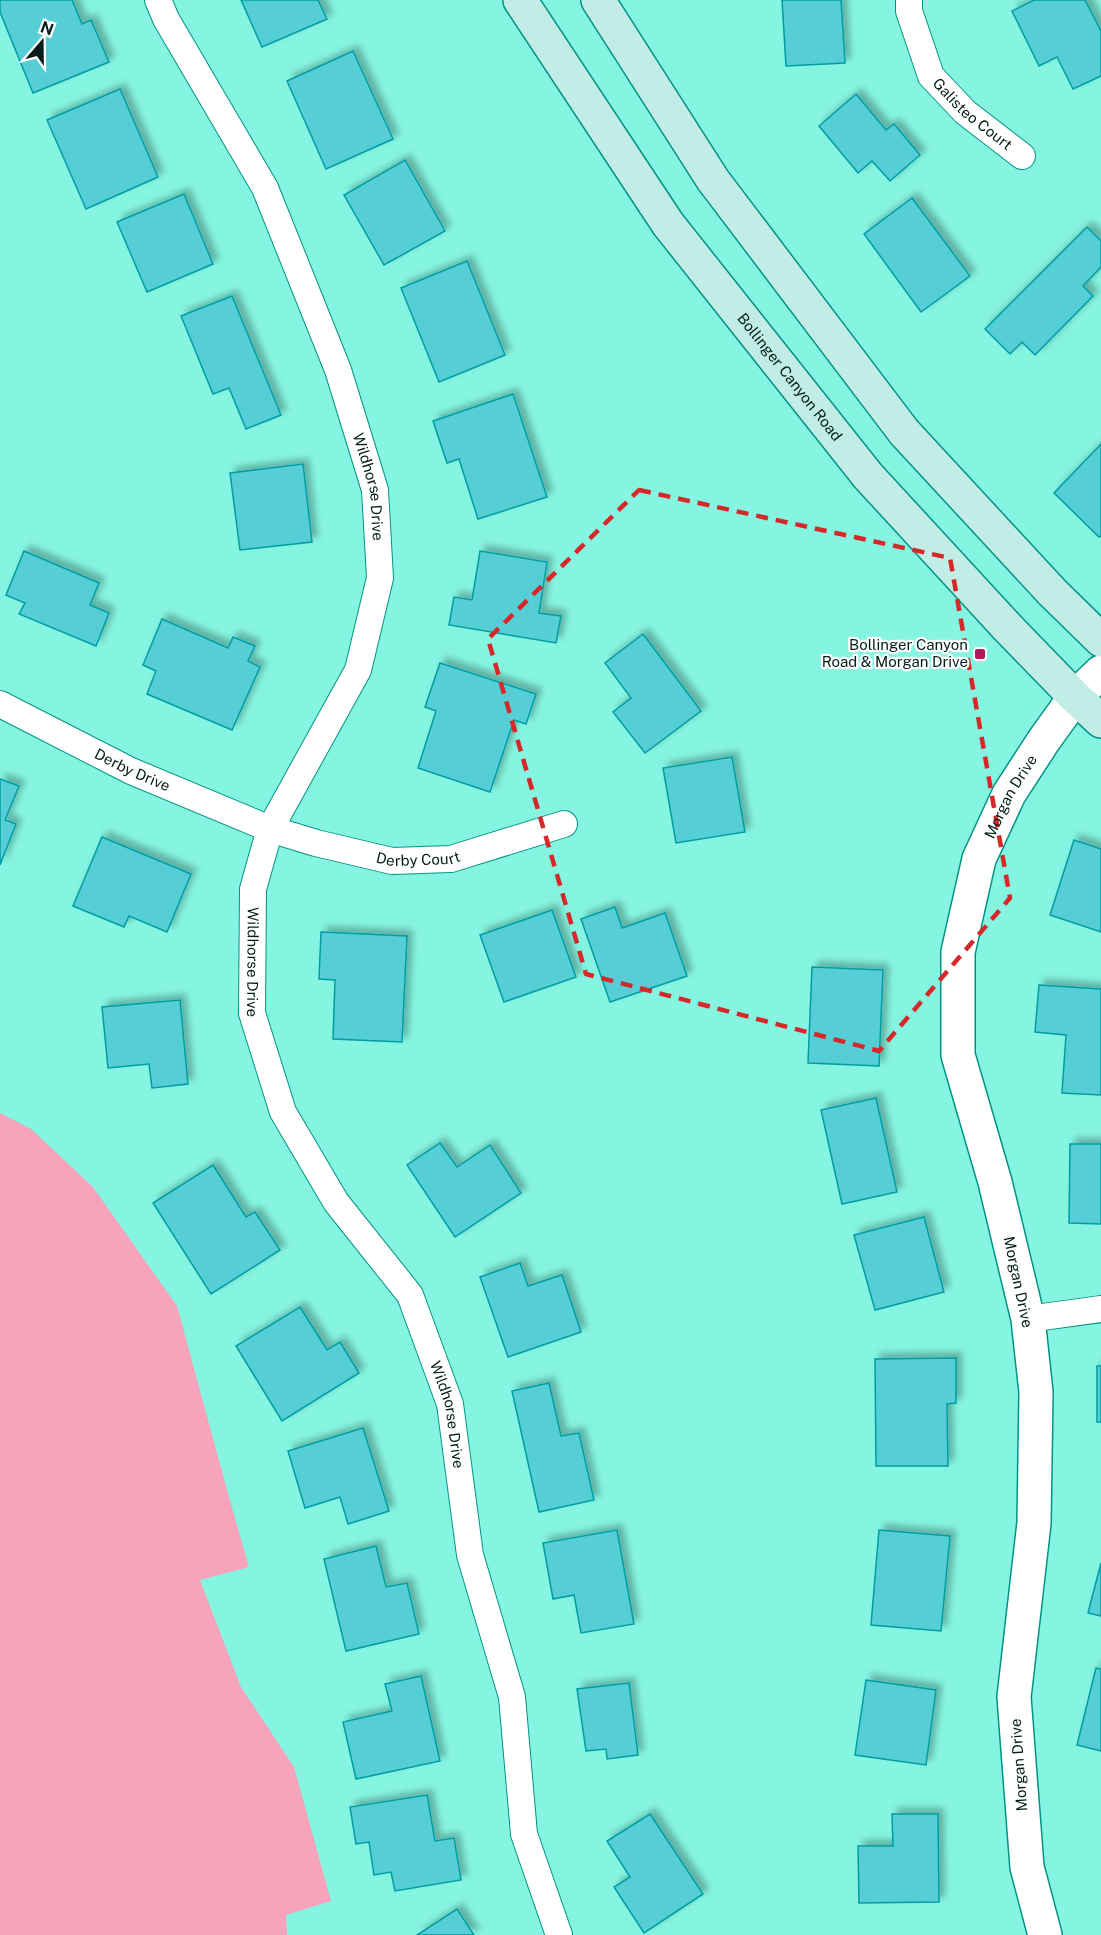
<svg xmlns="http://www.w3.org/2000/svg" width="1101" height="1935" font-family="'Public Sans',sans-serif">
  <defs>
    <filter id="shadow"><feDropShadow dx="5.5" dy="-5.5" stdDeviation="3" flood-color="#0004"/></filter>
  </defs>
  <rect width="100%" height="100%" fill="#85f5e1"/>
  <polygon fill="#f7a3bb" points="0,1113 31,1129 93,1187 177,1306 230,1501 249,1567 200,1580 241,1687 294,1767 331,1901 286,1915 287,1935 0,1935"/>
  <g fill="#55ced5" stroke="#009da4" stroke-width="1.5" filter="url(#shadow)">
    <polygon points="0,0 72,0 82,24 91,20 109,62 33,93 0,12"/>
    <polygon points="241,0 318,0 327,19 262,47"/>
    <polygon points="782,0 841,0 845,63 786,66"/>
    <polygon points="1034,0 1085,0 1101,31 1101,76 1073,89 1057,57 1039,66 1012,11"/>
    <polygon points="353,51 393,139 326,169 287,81"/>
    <polygon points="120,89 158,177 86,209 47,120"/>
    <polygon points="856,94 886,130 894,124 920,155 890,181 872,161 858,173 819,126"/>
    <polygon points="405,160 445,231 384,265 344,195"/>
    <polygon points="184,194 213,264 147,292 117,222"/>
    <polygon points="912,198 970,276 921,312 864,234"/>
    <polygon points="1087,227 1101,241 1101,267 1083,286 1093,296 1035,355 1022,342 1010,354 985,329"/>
    <polygon points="467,261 505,355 439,382 401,288"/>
    <polygon points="232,296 281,415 246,429 229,388 213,394 181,316"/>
    <polygon points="513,394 547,497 478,519 459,459 447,463 433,421"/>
    <polygon points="1101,444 1101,536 1099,537 1054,493"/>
    <polygon points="303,464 312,542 240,550 230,473"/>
    <polygon points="24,551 99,583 90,605 109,613 96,646 19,614 25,603 6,595"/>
    <polygon points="480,551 547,562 539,613 561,616 556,643 449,625 454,597 472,600"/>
    <polygon points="162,619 228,648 233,637 255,646 248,661 260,667 232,730 147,694 156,671 143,665"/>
    <polygon points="643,634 701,711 645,753 613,712 631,698 605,663"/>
    <polygon points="440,663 536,694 526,724 514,720 490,792 418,768 436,711 425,707"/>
    <polygon points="732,757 745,832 676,843 663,768"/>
    <polygon points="0,779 19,786 5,820 16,824 0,865"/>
    <polygon points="102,837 191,874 167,932 129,916 124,927 73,906"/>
    <polygon points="1074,840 1101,849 1101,932 1050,915"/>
    <polygon points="615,907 622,928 665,913 687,976 610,1002 581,919"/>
    <polygon points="552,910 576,977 504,1002 480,935"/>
    <polygon points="321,932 407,936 402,1042 333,1039 335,980 319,979"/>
    <polygon points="812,967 883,970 879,1066 808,1063"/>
    <polygon points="1039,985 1101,989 1101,1095 1062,1093 1066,1035 1035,1032"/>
    <polygon points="180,1000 188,1084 152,1088 149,1064 108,1068 102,1007"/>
    <polygon points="876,1098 897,1192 842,1204 821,1110"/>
    <polygon points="440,1143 457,1167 490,1145 521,1193 455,1237 407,1165"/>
    <polygon points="1070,1144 1101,1144 1101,1224 1069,1223"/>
    <polygon points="213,1165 246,1217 255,1212 280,1250 211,1294 153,1203"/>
    <polygon points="924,1217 944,1292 875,1310 854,1235"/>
    <polygon points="520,1263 528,1286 562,1275 581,1332 508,1357 480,1277"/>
    <polygon points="300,1307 327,1350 340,1342 359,1373 282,1421 236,1346"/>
    <polygon points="956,1358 956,1403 947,1404 948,1466 876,1466 875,1359"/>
    <rect x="1097" y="1366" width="4" height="56"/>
    <polygon points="549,1383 561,1436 579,1433 594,1500 539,1512 512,1391"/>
    <polygon points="363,1428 389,1511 348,1524 340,1497 305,1508 288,1451"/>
    <polygon points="617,1530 634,1624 581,1633 574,1595 553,1599 543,1543"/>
    <polygon points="879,1530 950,1536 941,1631 871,1625"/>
    <polygon points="376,1546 386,1587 407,1583 419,1634 346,1651 324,1559"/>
    <polygon points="1101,1563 1101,1616 1088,1613"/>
    <polygon points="1096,1668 1101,1669 1101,1751 1077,1745"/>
    <polygon points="421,1676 440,1761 356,1779 343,1722 392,1711 385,1684"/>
    <polygon points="866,1680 936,1690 926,1765 855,1755"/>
    <polygon points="629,1683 638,1755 607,1759 606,1749 586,1751 577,1689"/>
    <polygon points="427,1795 435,1841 454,1838 461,1880 395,1891 391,1872 374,1875 369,1842 356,1844 350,1807"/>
    <polygon points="650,1814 703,1894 644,1933 614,1887 630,1877 607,1841"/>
    <polygon points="892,1814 938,1814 939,1902 859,1903 858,1846 893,1846"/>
    <polygon points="457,1909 474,1935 417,1935"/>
  </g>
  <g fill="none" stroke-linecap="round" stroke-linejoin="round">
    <g stroke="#029483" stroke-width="28">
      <g id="minor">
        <path id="s1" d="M158 0 166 19 265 188 338 370 375 490 380 578 358 670 270 829 253 889 252 1013 283 1112 336 1202 410 1295 450 1404 470 1555 512 1697 524 1834 559 1935"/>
        <path id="s2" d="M909 0V11L931 76 965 112 1022 156"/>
        <path id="s3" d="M0 704 131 771 270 829 316 843 392 861 451 859 564 824"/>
        <polyline points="1028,1319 1101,1309"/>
      </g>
    </g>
    <g stroke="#029483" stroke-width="36">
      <g id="tertiary">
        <path id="s4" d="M1045 1935 1027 1867 1014 1697 1034 1523 1036 1392 1028 1319 995 1182 958 1055V952L979 859 1009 794 1044 740 1075 697 1101 672"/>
      </g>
    </g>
    <g stroke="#029483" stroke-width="36">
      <g id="secondary">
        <path id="s5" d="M520 0 668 224 868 476 1008 628 1075 697 1101 721"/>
        <polyline points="598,0 713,180 904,432 1052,592 1101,640"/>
      </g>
    </g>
    <use href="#minor" stroke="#fff" stroke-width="26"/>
    <use href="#tertiary" stroke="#fff" stroke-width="33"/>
    <use href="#secondary" stroke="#c2ece6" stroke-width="33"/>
  </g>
  <path fill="none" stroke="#d62828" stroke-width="4.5" stroke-dasharray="12 8" stroke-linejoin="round" d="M639 490 950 558 1010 898 879 1051 586 974 488 639Z"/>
  <rect fill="#aa1c5b" stroke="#fefefe" stroke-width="2" x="974" y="648" width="12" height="12" rx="3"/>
  <g text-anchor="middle" stroke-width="4.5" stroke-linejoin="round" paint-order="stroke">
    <g font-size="15" fill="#051e1a" stroke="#fefefe">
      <text dy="5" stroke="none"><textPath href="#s2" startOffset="136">Galisteo Court</textPath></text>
      <text dy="5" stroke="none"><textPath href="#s5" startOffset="464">Bollinger Canyon Road</textPath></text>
      <text dy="5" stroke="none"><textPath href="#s1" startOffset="534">Wildhorse Drive</textPath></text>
      <text dy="5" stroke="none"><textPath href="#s3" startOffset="148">Derby Drive</textPath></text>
      <text dy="5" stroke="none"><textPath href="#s4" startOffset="1162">Morgan Drive</textPath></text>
      <text dy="5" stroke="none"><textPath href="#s3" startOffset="450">Derby Court</textPath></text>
      <text dy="5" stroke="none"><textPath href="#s1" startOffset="1038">Wildhorse Drive</textPath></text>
      <text transform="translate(1018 1282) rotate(78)" y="5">Morgan Drive</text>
      <text dy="5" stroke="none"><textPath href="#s1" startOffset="1542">Wildhorse Drive</textPath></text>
      <text transform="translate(1019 1765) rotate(-94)" y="5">Morgan Drive</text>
    </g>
    <g font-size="15" fill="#051e1a" stroke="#fefefe" text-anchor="end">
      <text x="968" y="650">Bollinger Canyon<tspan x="968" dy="17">Road &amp; Morgan Drive</tspan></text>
    </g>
  </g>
  <g transform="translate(42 42) rotate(20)" stroke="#fefefe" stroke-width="4.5" paint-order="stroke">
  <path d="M0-4.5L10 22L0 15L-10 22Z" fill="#051e1a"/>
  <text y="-9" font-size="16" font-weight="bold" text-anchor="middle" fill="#051e1a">N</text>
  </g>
</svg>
